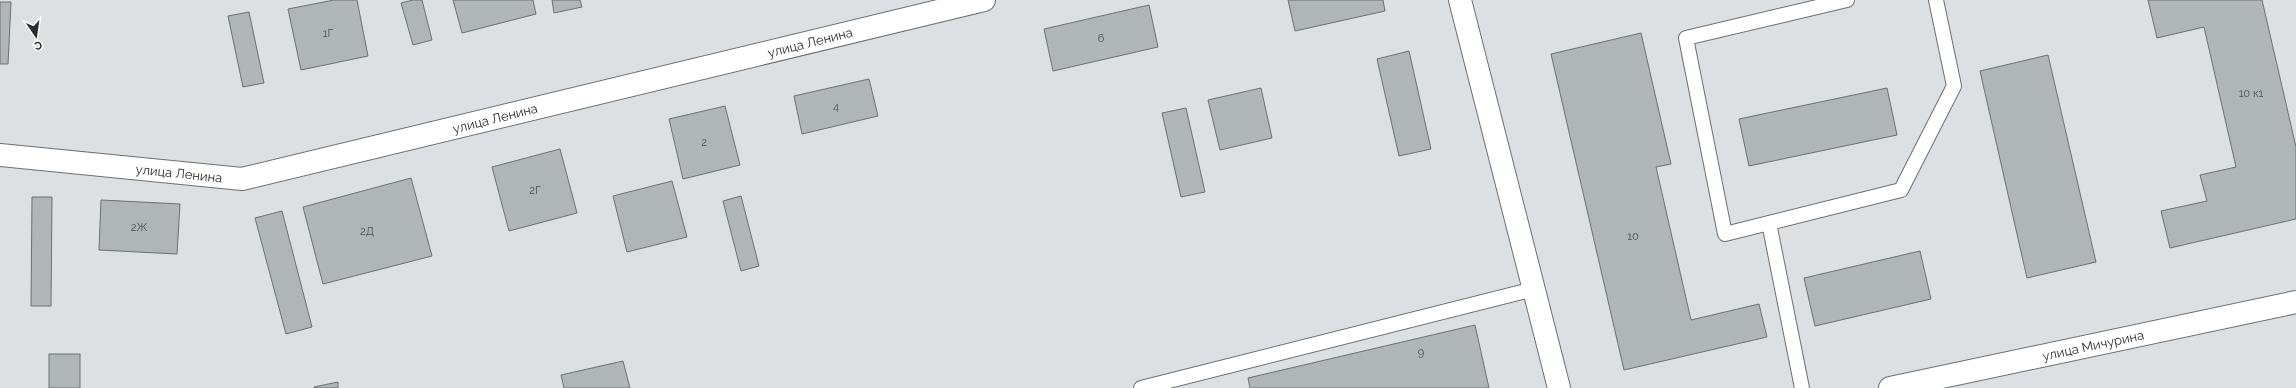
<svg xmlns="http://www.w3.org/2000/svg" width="2296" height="388" font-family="Raleway,sans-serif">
  <rect width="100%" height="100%" fill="#dce0e2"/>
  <g fill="#b0b5b6" stroke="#6c7072">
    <polygon points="334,0 357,0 368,56 301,70 288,9"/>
    <polygon points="413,0 422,0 432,40 413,45 401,3"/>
    <polygon points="453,0 533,0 536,14 462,33"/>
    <polygon points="552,0 580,0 582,7 554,13"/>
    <polygon points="1288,0 1383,0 1385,11 1295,31"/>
    <polygon points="2148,0 2262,0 2296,147 2296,219 2170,248 2161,211 2207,201 2200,175 2236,167 2204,27 2157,38"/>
    <polygon points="0,2 11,2 8,64 0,64"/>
    <polygon points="1149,5 1158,47 1053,71 1044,29"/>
    <polygon points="249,12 264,83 243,87 228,16"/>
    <polygon points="1641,33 1671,164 1656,167 1691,320 1759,304 1767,337 1624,370 1551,54"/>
    <polygon points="1409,51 1431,149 1399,156 1377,59"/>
    <polygon points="2048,55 2096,262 2027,278 1980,71"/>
    <polygon points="869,79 878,116 802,134 794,96"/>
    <polygon points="1261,88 1272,138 1220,150 1208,100"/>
    <polygon points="1887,88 1897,135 1749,166 1739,119"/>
    <polygon points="725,106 740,165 683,179 669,119"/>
    <polygon points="1186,108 1205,192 1181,197 1162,113"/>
    <polygon points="560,149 577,213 509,231 492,167"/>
    <polygon points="411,178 432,256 323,284 303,207"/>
    <polygon points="672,181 687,237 627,252 613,196"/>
    <polygon points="741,196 759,266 741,271 723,201"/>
    <polygon points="32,197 52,197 51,306 31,306"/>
    <polygon points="101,200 180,204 177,254 99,250"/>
    <polygon points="282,211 312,327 286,334 255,218"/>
    <polygon points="1920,251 1931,299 1815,326 1804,278"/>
    <polygon points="1475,325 1489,388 1250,388 1248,378"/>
    <rect x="49" y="354" width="31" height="34"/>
    <polygon points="623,361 630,388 564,388 561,375"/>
    <polygon points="338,382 338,388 314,388 314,387"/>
  </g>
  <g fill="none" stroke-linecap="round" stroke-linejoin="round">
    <g stroke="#6c7072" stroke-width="16">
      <g id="lane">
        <polyline points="1847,0 1686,38 1725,234 1901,190 1954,86 1936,0"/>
        <polyline points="1769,223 1802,388"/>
        <polyline points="1141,388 1534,289"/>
      </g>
    </g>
    <g stroke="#6c7072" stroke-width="24">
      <g id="street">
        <polyline points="1460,0 1559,388"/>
        <polyline points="0,155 242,179 984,0"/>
        <polyline points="1890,388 2296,302"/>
      </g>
    </g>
    <use href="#lane" stroke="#fff" stroke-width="14"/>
    <use href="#street" stroke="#fff" stroke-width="22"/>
  </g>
  <g text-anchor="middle" stroke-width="4" stroke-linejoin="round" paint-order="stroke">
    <g font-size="11" fill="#4c4f4f">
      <text x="328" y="37">1Г</text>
      <text x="1101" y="42">6</text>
      <text x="2251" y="97">10 к1</text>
      <text x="836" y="110">4</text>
      <text x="704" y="146">2</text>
      <text x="535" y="194">2Г</text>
      <text x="139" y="231">2Ж</text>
      <text x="367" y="235">2Д</text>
      <text x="1633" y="240">10</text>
      <text x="1421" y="356">9</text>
    </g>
    <g font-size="13" fill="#2b2d2d" stroke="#fff">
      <text transform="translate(810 42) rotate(-14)" y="5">улица Ленина</text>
      <text transform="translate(495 118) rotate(-14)" y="5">улица Ленина</text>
      <text transform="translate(179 173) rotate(6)" y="5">улица Ленина</text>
      <text transform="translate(2093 345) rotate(-12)" y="5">улица Мичурина</text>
    </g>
  </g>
  <g transform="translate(36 36) rotate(167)" stroke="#ffffff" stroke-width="3" paint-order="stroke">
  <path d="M0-3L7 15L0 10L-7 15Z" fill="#2b2d2d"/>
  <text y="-6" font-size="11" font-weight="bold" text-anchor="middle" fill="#2b2d2d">С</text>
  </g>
</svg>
